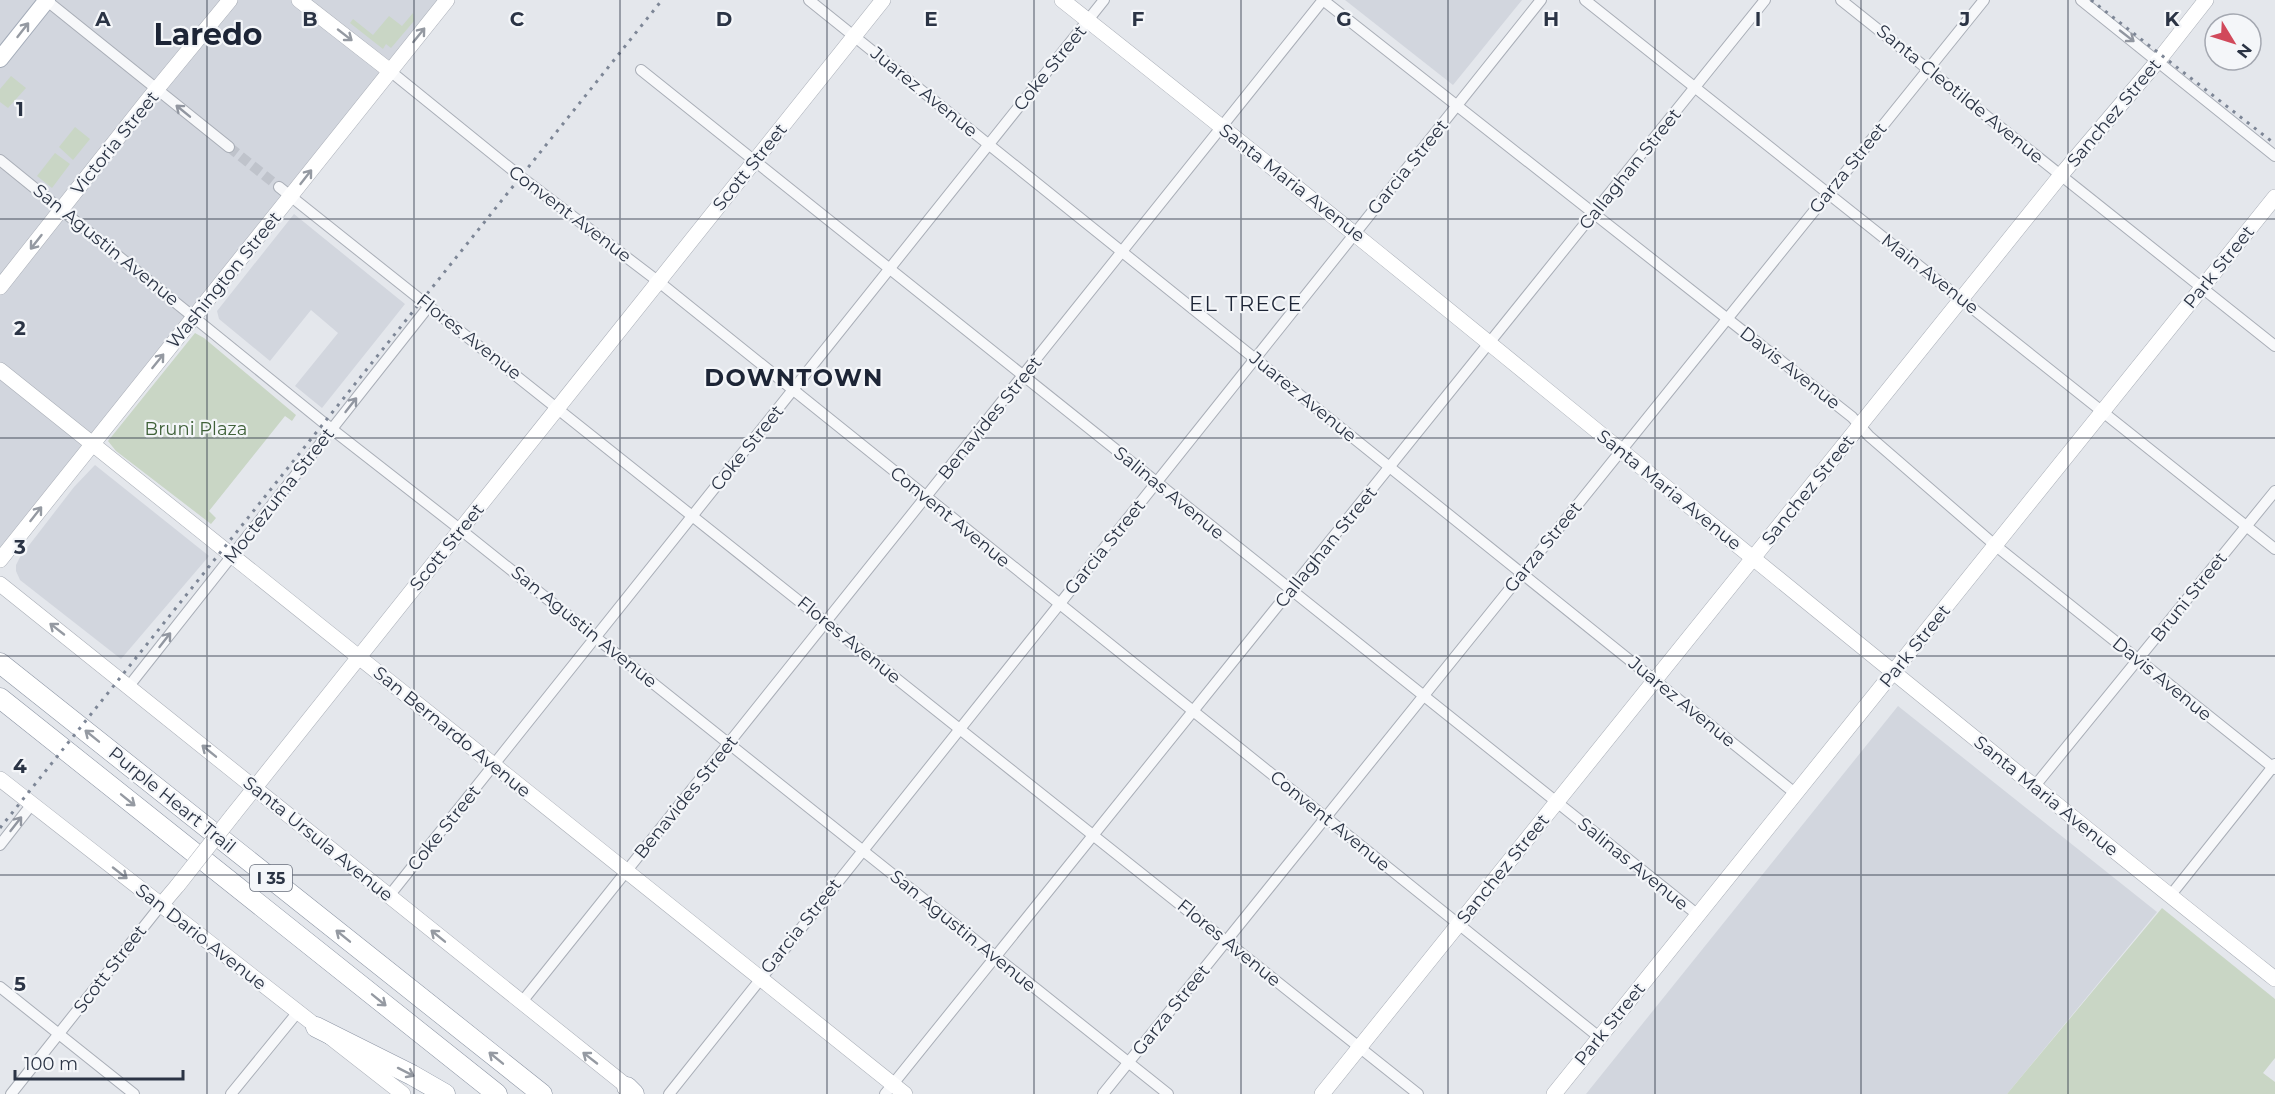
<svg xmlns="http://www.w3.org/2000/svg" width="2275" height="1094" font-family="Montserrat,sans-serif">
  <rect width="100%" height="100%" fill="#e4e7ec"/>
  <g fill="#d2d6de">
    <polygon points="0,0 447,0 0,560"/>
    <polygon points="1345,0 1522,0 1453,85"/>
    <polygon points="294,214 405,304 322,408 295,386 338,333 311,310 270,361 219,319 217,311"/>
    <polygon points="95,465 209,556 121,659 20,580 16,571 16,565 20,557 74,487"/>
    <polygon points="1898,706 2157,912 2007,1094 1586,1094"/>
  </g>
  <g fill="#c9d6c5">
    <polygon points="413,13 414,21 391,48 386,44 383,49 350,23 353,19 373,35 389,16 402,26"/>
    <polygon points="11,76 26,88 8,108 0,102 0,89"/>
    <polygon points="75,127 90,139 73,160 59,147"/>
    <polygon points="55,153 70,164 52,188 37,176"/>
    <polygon points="195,333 204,338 296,415 292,421 285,416 209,511 216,518 211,524 116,451 108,441"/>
    <polygon points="2162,908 2275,999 2275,1058 2263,1073 2275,1082 2275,1094 2007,1094"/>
  </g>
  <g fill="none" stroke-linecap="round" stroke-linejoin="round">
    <polyline stroke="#bfc3cb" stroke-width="10" stroke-dasharray="10 5" stroke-linecap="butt" points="229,147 279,187"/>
    <g stroke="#a9aeb7" stroke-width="12">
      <g id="street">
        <polyline points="46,0 229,147"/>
        <polyline points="809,0 1796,794"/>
        <polyline points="1323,0 1852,417 1869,436 1996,546 2275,769"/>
        <polyline points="1585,0 2275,549"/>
        <polyline points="1841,0 2275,346"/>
        <polyline points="2081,0 2275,156"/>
        <polyline points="641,70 1698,915"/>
        <polyline points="390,71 521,177 659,282 1599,1037"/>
        <polyline points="0,160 324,423 461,530 1168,1094"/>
        <polyline points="279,187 1418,1094"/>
        <polyline points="129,686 429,306"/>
        <polyline points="2034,787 2275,491"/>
        <polyline points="0,845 32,804"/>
        <polyline points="389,896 1104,0"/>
        <polyline points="2170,896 2275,764"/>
        <polyline points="0,987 134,1094"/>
        <polyline points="521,1003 1323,0"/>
        <polyline points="11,1094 161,905"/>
        <polyline points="231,1094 297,1013"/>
        <polyline points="669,1094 1541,0"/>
        <polyline points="885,1094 1765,0"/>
        <polyline points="1103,1094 1984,0"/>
      </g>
    </g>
    <g stroke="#a9aeb7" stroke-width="16">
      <g id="secondary">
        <polyline points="299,0 390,71"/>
        <path d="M1062 0C1470 322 1868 657 2275 979"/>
        <polyline points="0,287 147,101 230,0"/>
        <polyline points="0,370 905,1094"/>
        <polyline points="0,560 447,0"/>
        <polyline points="0,584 634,1092"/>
        <polyline points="0,779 403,1094"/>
        <polyline points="233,815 883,0"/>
        <polyline points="161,905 178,885"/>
        <polyline points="1322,1094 2061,175 2162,56 2206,0"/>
        <polyline points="1554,1094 2275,197"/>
      </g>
    </g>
    <g stroke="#a3abb8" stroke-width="18">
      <polyline id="primary" points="0,59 47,0"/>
    </g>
    <g stroke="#8b94a3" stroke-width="21">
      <g id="highway">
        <polyline points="0,663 542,1094"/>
        <polyline points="0,698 497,1094"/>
        <polyline points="316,1027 412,1075 445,1094"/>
        <polyline points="627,1087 634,1094"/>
      </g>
    </g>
    <use href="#street" stroke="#f7f8fa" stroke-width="10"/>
    <use href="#secondary" stroke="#fff" stroke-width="15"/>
    <use href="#primary" stroke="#fff" stroke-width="16"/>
    <use href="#highway" stroke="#fff" stroke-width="20"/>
    <g stroke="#7d8696" stroke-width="3" stroke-dasharray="3 6" stroke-linecap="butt">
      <polyline points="2091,0 2275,144"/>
      <polyline points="0,828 662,0"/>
    </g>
    <g stroke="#a9aeb7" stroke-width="16" stroke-linecap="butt">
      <polyline id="secondary-bridge" points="178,885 233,815"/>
    </g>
    <use href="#secondary-bridge" stroke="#fff" stroke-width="15"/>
  </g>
  <defs><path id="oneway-shaft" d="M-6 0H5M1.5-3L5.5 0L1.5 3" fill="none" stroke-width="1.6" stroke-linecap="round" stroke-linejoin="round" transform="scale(1.5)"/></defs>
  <g stroke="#959aa2">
    <use href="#oneway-shaft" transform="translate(23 30) rotate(-52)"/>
    <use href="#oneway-shaft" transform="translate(345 35) rotate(38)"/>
    <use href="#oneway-shaft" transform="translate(419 35) rotate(-51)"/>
    <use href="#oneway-shaft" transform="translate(306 177) rotate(-52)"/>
    <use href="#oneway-shaft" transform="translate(36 242) rotate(128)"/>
    <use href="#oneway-shaft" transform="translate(158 361) rotate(-51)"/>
    <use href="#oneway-shaft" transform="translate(36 514) rotate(-52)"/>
    <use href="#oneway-shaft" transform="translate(57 629) rotate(-142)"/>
    <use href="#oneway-shaft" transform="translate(92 736) rotate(-141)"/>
    <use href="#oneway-shaft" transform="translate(209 751) rotate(-141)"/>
    <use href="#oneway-shaft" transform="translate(128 800) rotate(39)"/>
    <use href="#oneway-shaft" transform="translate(120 873) rotate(38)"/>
    <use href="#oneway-shaft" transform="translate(343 936) rotate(-141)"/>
    <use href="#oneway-shaft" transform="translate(438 936) rotate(-141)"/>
    <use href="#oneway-shaft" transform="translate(379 1000) rotate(39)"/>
    <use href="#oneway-shaft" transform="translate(496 1058) rotate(-141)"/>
    <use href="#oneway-shaft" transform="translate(590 1058) rotate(-142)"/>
    <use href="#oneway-shaft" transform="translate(406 1072) rotate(27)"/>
  </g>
  <g stroke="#9196a0">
    <use href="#oneway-shaft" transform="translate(2127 36) rotate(38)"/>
    <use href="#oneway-shaft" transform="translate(183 111) rotate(-141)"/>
    <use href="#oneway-shaft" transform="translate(351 405) rotate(-52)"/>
    <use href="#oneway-shaft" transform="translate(165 640) rotate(-52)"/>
    <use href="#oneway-shaft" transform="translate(16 824) rotate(-52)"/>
  </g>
  <path fill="none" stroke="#2b3445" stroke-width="1.5" stroke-opacity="0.55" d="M207 0V1094M414 0V1094M620 0V1094M827 0V1094M1034 0V1094M1241 0V1094M1448 0V1094M1655 0V1094M1861 0V1094M2068 0V1094M0 219H2275M0 438H2275M0 656H2275M0 875H2275"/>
  <g text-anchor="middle" stroke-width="4.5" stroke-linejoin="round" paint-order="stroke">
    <rect fill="#f4f6f9" stroke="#676e7b" stroke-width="1.5" x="250" y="865" width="42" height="26" rx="4.5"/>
    <g font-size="16" font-weight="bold" fill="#2b3445">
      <text x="271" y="884">I 35</text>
    </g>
    <g font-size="18" fill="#2b3445" stroke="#f4f6f9">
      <text transform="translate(1050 68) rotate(-51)" y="6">Coke Street</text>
      <text transform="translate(924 92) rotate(39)" y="6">Juarez Avenue</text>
      <text transform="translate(1960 94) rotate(39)" y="6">Santa Cleotilde Avenue</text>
      <text transform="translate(2114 113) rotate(-50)" y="6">Sanchez Street</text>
      <text transform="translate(115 143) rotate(-51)" y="6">Victoria Street</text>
      <text transform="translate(750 167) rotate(-51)" y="6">Scott Street</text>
      <text transform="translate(1408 167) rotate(-51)" y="6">Garcia Street</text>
      <text transform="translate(1848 168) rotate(-51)" y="6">Garza Street</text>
      <text transform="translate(1630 169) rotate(-51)" y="6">Callaghan Street</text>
      <text transform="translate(1292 183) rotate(38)" y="6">Santa Maria Avenue</text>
      <text transform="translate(570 214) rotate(37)" y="6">Convent Avenue</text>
      <text transform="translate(106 245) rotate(39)" y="6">San Agustin Avenue</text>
      <text transform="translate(2219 267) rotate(-51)" y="6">Park Street</text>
      <text transform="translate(1930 274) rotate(38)" y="6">Main Avenue</text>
      <text transform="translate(224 280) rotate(-51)" y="6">Washington Street</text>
      <text transform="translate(469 337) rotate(38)" y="6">Flores Avenue</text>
      <text transform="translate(1790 368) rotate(38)" y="6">Davis Avenue</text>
      <text transform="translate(1303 397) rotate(39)" y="6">Juarez Avenue</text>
      <text transform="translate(990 418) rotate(-51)" y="6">Benavides Street</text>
      <text transform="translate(747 448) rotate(-51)" y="6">Coke Street</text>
      <text transform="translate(1669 490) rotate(39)" y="6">Santa Maria Avenue</text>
      <text transform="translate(1808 490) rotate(-51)" y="6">Sanchez Street</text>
      <text transform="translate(1169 493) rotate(39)" y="6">Salinas Avenue</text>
      <text transform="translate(279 496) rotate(-52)" y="6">Moctezuma Street</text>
      <text transform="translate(950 517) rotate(39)" y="6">Convent Avenue</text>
      <text transform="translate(447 547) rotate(-51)" y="6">Scott Street</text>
      <text transform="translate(1105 547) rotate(-51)" y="6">Garcia Street</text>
      <text transform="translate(1326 547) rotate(-51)" y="6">Callaghan Street</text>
      <text transform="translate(1543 547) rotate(-51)" y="6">Garza Street</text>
      <text transform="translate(2189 597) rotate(-51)" y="6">Bruni Street</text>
      <text transform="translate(584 627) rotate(39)" y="6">San Agustin Avenue</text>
      <text transform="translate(849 640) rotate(39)" y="6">Flores Avenue</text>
      <text transform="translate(1915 646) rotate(-51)" y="6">Park Street</text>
      <text transform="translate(2162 679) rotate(39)" y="6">Davis Avenue</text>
      <text transform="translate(1682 702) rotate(39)" y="6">Juarez Avenue</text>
      <text transform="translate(452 732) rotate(39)" y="6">San Bernardo Avenue</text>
      <text transform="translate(2046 796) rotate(39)" y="6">Santa Maria Avenue</text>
      <text transform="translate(686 797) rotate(-51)" y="6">Benavides Street</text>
      <text transform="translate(172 800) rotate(39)" y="6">Purple Heart Trail</text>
      <text transform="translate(1330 821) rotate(39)" y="6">Convent Avenue</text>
      <text transform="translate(444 828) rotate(-51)" y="6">Coke Street</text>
      <text transform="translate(318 839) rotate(39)" y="6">Santa Ursula Avenue</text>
      <text transform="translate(1633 864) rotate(39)" y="6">Salinas Avenue</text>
      <text transform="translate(1503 869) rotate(-51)" y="6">Sanchez Street</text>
      <text transform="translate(801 926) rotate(-51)" y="6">Garcia Street</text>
      <text transform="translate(963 931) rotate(39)" y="6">San Agustin Avenue</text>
      <text transform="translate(201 937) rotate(38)" y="6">San Dario Avenue</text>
      <text transform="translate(1229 943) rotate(39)" y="6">Flores Avenue</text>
      <text transform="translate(110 969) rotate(-52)" y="6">Scott Street</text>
      <text transform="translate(1171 1010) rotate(-51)" y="6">Garza Street</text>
      <text transform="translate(1610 1024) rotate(-51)" y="6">Park Street</text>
    </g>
    <g font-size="18" fill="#3f6138" stroke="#f4f6f9">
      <text x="196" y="435">Bruni Plaza</text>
    </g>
    <g font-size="21" letter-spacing="1.5" fill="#1d2536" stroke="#f4f6f9">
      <text x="1246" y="311">EL TRECE</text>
    </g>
    <g font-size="24" font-weight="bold" letter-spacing="1.5" fill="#1d2536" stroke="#f4f6f9">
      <text x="794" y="386">DOWNTOWN</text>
    </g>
    <g font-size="30" font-weight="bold" fill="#1d2536" stroke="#f4f6f9">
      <text x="208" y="45">Laredo</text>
    </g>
  </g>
  <g font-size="20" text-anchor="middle" font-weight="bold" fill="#2b3445" stroke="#f4f6f9" stroke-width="4.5" stroke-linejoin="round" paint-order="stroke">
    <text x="103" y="26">A</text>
    <text x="310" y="26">B</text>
    <text x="517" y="26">C</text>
    <text x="724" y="26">D</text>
    <text x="931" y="26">E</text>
    <text x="1138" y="26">F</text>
    <text x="1344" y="26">G</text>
    <text x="1551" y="26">H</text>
    <text x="1758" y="26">I</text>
    <text x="1965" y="26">J</text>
    <text x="2172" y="26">K</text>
    <text x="20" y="116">1</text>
    <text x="20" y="335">2</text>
    <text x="20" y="554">3</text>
    <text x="20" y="773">4</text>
    <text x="20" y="991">5</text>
  </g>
  <g transform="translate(2233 42) rotate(128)"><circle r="28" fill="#f4f6f9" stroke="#a4a8b1" stroke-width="1.5"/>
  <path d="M0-4.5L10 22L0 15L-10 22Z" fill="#d1495b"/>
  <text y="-9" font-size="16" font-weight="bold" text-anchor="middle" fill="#2b3445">N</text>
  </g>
  <path d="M15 1070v9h168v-9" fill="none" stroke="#2b3445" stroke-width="3"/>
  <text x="24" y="1070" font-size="18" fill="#2b3445" stroke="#f4f6f9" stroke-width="4.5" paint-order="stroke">100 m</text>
</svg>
